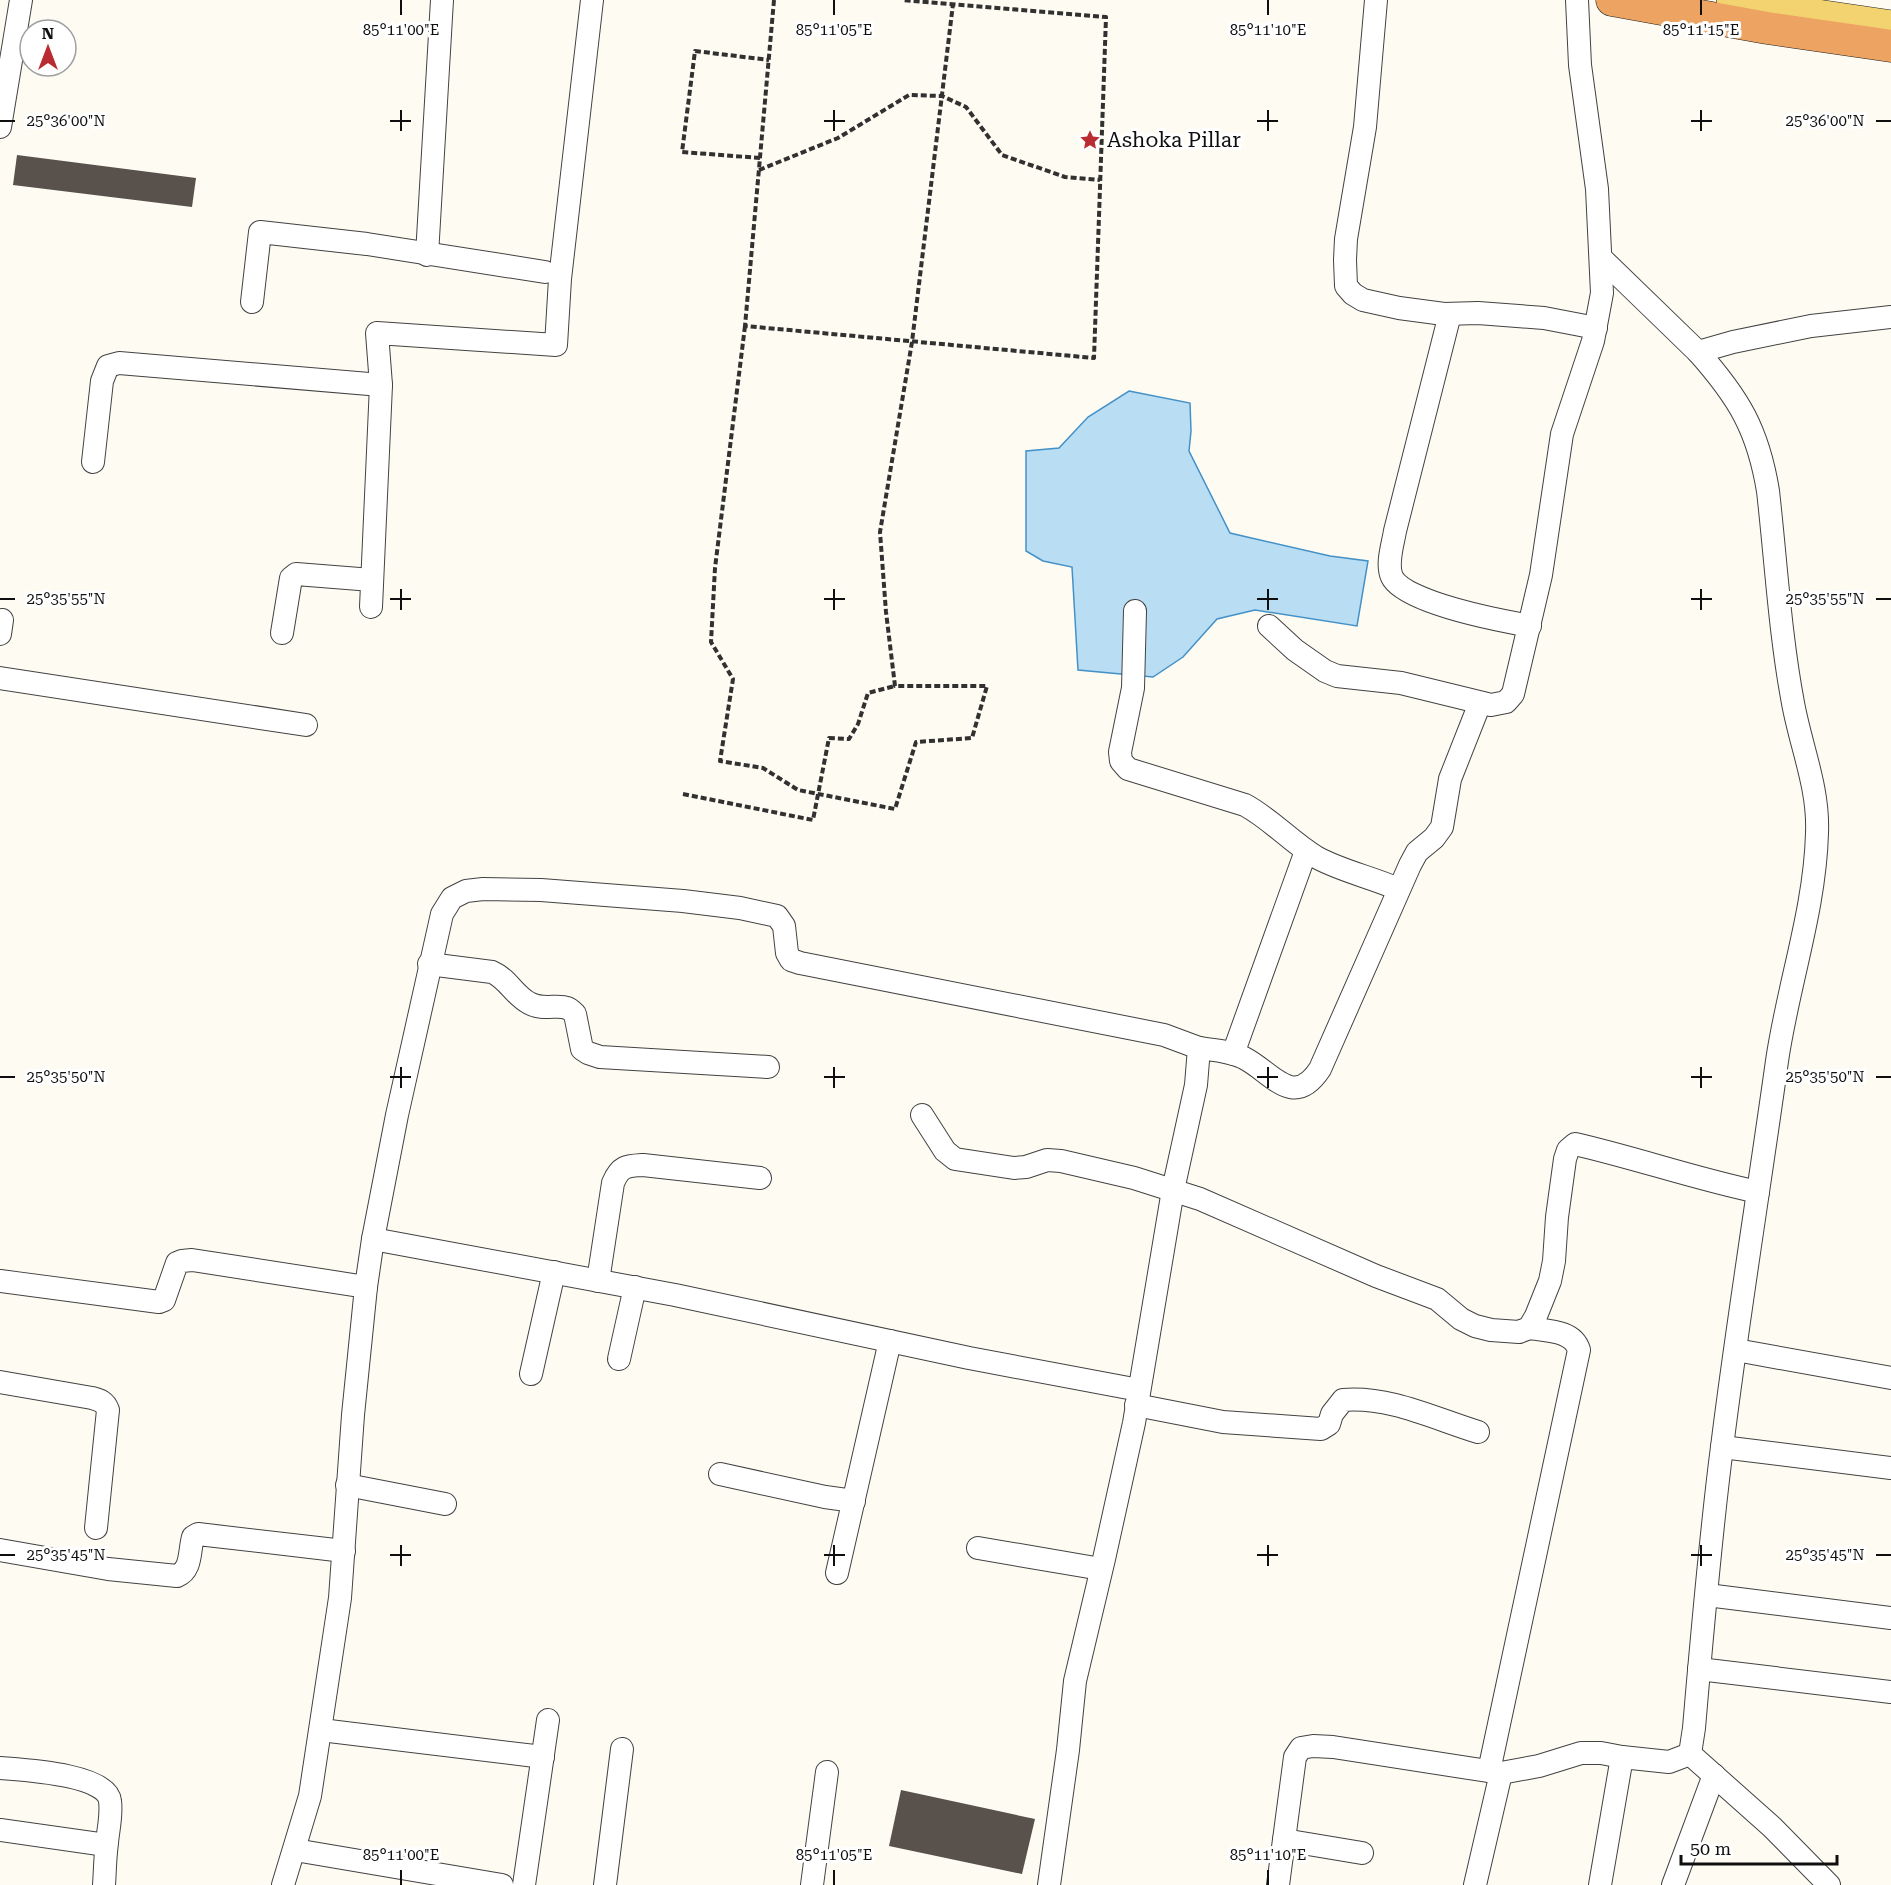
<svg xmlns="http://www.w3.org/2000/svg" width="1891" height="1885" font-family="'Roboto Serif',serif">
  <rect width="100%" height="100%" fill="#fefcf2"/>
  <polygon fill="#b9ddf3" stroke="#4491c7" stroke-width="1.5" points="1129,391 1190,403 1191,431 1189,451 1230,533 1330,556 1368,561 1357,626 1255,610 1217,619 1183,657 1153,677 1078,670 1072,567 1043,561 1026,551 1026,451 1059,448 1088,417"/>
  <g fill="#58514c">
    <polygon points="17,155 196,178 192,207 13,185"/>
    <polygon points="901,1790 1035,1819 1022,1874 889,1846"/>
  </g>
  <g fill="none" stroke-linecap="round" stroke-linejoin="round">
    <g stroke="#424242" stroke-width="24">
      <g id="minor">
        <polyline points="1376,0 1365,127 1346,239 1345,260 1346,286 1353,294 1363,300 1399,308 1444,314 1478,313 1544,318 1596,328"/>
        <polyline points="0,127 21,0"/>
        <polyline points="427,255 442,0"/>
        <polyline points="252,302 260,232 367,244 545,272"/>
        <path d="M1450 314 1395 531C1393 544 1386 564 1392 577 1404 603 1502 621 1530 626"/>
        <polyline points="1698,352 1733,342 1811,326 1891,317"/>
        <polyline points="93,462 102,381 108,366 119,363 381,385"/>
        <polyline points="371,607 381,385 377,333 556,345 560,279 592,0"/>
        <path d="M1135 611 1133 688 1120 752 1121 761 1128 769 1245 805C1271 819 1291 842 1316 857 1341 871 1371 877 1398 889"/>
        <polyline points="1269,626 1295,650 1325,671 1337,676 1401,683 1491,705 1506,702 1513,694 1541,575 1562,434 1593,341 1602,293 1597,189 1580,65 1577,0"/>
        <polyline points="282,633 291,578 296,574 372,580"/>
        <polyline points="0,634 2,620"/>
        <polyline points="0,678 306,725"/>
        <path d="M429 964 492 972C508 979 514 995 529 1003 543 1011 557 1004 567 1008 570 1009 573 1012 575 1014L582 1049 588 1053 600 1057 768 1067"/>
        <polyline points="1233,1054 1306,851"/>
        <path d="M922 1115 945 1151 955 1159 1014 1168 1026 1167 1047 1160 1061 1161 1134 1178 1200 1199 1376 1276 1437 1299 1461 1319 1475 1326 1491 1330 1519 1332 1529 1328 1536 1316 1550 1281 1554 1261 1557 1217 1565 1159 1568 1150 1575 1144C1636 1158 1696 1179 1758 1192"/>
        <polyline points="373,1239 675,1295 969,1358 1139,1390"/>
        <polyline points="0,1281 159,1302 164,1300 177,1263 182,1261 192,1260 366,1287"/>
        <path d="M598 1281 613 1183C620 1166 626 1166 643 1165L760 1178"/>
        <polyline points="1736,1350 1891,1378"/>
        <polyline points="619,1359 635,1287"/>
        <polyline points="531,1374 554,1272"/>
        <path d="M0 1382 92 1398C100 1400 105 1402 108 1410L96 1528"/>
        <path d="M1136 1405 1223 1422 1321 1429 1329 1424 1332 1414 1343 1400C1390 1396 1435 1419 1478 1432"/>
        <polyline points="1722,1447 1891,1468"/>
        <polyline points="720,1474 825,1497 854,1501"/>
        <polyline points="347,1485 445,1504"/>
        <polyline points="978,1548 1101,1569"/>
        <path d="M0 1550 108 1569 177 1576C192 1570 189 1551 193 1537L198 1534 344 1551"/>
        <polyline points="837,1573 890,1341"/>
        <polyline points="1707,1595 1891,1618"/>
        <polyline points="1699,1669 1891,1692"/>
        <polyline points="321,1730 543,1757"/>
        <polyline points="1690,1754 1772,1827 1829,1885"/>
        <path d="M0 1768C23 1770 107 1774 110 1801 112 1815 108 1830 107 1843 105 1857 105 1871 104 1885"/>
        <path d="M1489 1771 1579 1350C1573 1330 1547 1331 1529 1328"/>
        <polyline points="0,1830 106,1845"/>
        <polyline points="1284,1840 1362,1853"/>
        <polyline points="295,1850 502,1885"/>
        <polyline points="283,1885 310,1796 340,1598 353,1415 366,1287 373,1239 397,1115 442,914 452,898 466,891 483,889 541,890 683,901 740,908 777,916 784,926 787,953 791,960 800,963 1164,1035 1199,1048"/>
        <polyline points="524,1885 548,1720"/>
        <polyline points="605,1885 622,1749"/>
        <polyline points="812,1885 827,1772"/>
        <path d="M1049 1885 1068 1750 1075 1681 1104 1559 1134 1423 1173 1190 1196 1085 1199 1048C1213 1050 1231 1051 1244 1058 1272 1072 1293 1110 1320 1069L1410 865 1417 852 1434 838 1442 827 1450 779 1480 703"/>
        <polyline points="1278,1885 1295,1757 1301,1748 1313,1746 1333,1747 1501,1773 1539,1766 1581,1753 1601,1753 1622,1757"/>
        <polyline points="1475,1885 1501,1773"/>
        <path d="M1600 1885 1622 1757 1669 1762 1690 1754 1694 1728C1702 1634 1710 1540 1722 1447 1738 1318 1759 1190 1777 1061 1788 985 1815 910 1817 833 1819 788 1801 747 1793 703 1780 634 1776 562 1768 491 1758 430 1739 398 1698 352L1601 258"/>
        <polyline points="1673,1885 1714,1775"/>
      </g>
    </g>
    <g stroke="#202020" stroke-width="28">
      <polyline id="major" points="1730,0 1891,24"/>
    </g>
    <g stroke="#202020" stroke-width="33">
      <polyline id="highway" points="1612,0 1767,28 1891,46"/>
    </g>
    <g stroke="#313131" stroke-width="4" stroke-dasharray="6 3" stroke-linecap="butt">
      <polyline points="774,0 745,326 1094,358 1106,17 903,0"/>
      <polyline points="760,158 682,152 695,51 769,60"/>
      <polyline points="759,170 838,138 909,95 942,96 966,107 1002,155 1065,177 1100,180"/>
      <polyline points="745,326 715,568 711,642 733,679 720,761 763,768 798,790 895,809 916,742 972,738 987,686 895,686 886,612 880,532 912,342 953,4"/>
      <polyline points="683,794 813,820 829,738 849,739 858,724 868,693 895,686"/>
    </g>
    <use href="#minor" stroke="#fff" stroke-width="22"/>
    <use href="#major" stroke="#f2d36f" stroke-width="27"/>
    <use href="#highway" stroke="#eda362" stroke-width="32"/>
  </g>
  <path fill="none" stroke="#0f0f0f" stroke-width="2" d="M401 0V15M834 0V15M1268 0V15M1701 0V15M401 110V131M834 110V131M1268 110V131M1701 110V131M0 121H15M390 121H411M824 121H845M1257 121H1278M1691 121H1712M1876 121H1891M401 589V610M834 589V610M1268 589V610M1701 589V610M0 599H15M390 599H411M824 599H845M1257 599H1278M1691 599H1712M1876 599H1891M401 1067V1088M834 1067V1088M1268 1067V1088M1701 1067V1088M0 1077H15M390 1077H411M824 1077H845M1257 1077H1278M1691 1077H1712M1876 1077H1891M401 1545V1566M834 1545V1566M1268 1545V1566M1701 1545V1566M0 1555H15M390 1555H411M824 1555H845M1257 1555H1278M1691 1555H1712M1876 1555H1891M401 1870V1885M834 1870V1885M1268 1870V1885"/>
  <defs>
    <g id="sight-bare" transform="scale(1.62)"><path d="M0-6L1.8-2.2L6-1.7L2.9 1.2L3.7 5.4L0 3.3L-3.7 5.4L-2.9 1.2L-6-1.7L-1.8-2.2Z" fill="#b92d32" stroke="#fff" stroke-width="2.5" paint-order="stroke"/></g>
  </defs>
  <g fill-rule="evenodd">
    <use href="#sight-bare" x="1090" y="140"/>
  </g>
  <g text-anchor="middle" stroke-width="6" stroke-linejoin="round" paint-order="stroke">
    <g font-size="21" fill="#0f0f0f" stroke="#fff" text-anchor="start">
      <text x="1107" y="147">Ashoka Pillar</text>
    </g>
  </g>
  <g font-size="15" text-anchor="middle" fill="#0f0f0f" stroke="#fff" stroke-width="6" stroke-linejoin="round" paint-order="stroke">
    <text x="401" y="35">85°11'00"E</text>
    <text x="834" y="35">85°11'05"E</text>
    <text x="1268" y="35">85°11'10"E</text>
    <text x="1701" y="35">85°11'15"E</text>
    <text x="66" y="126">25°36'00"N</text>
    <text x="1825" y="126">25°36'00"N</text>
    <text x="66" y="604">25°35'55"N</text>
    <text x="1825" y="604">25°35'55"N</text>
    <text x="66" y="1082">25°35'50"N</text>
    <text x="1825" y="1082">25°35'50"N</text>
    <text x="66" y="1560">25°35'45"N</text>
    <text x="1825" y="1560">25°35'45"N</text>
    <text x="401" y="1860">85°11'00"E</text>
    <text x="834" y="1860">85°11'05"E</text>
    <text x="1268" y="1860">85°11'10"E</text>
  </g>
  <g transform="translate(48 48)"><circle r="28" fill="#ffffff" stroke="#9f9f9f" stroke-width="1.5"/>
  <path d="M0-4.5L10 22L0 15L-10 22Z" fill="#b92d32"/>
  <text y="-9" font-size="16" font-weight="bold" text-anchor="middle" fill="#0f0f0f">N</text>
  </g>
  <path d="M1681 1855v9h156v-9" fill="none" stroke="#0f0f0f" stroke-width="3"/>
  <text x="1690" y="1855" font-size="18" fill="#0f0f0f" stroke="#ffffff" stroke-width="4.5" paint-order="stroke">50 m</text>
</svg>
